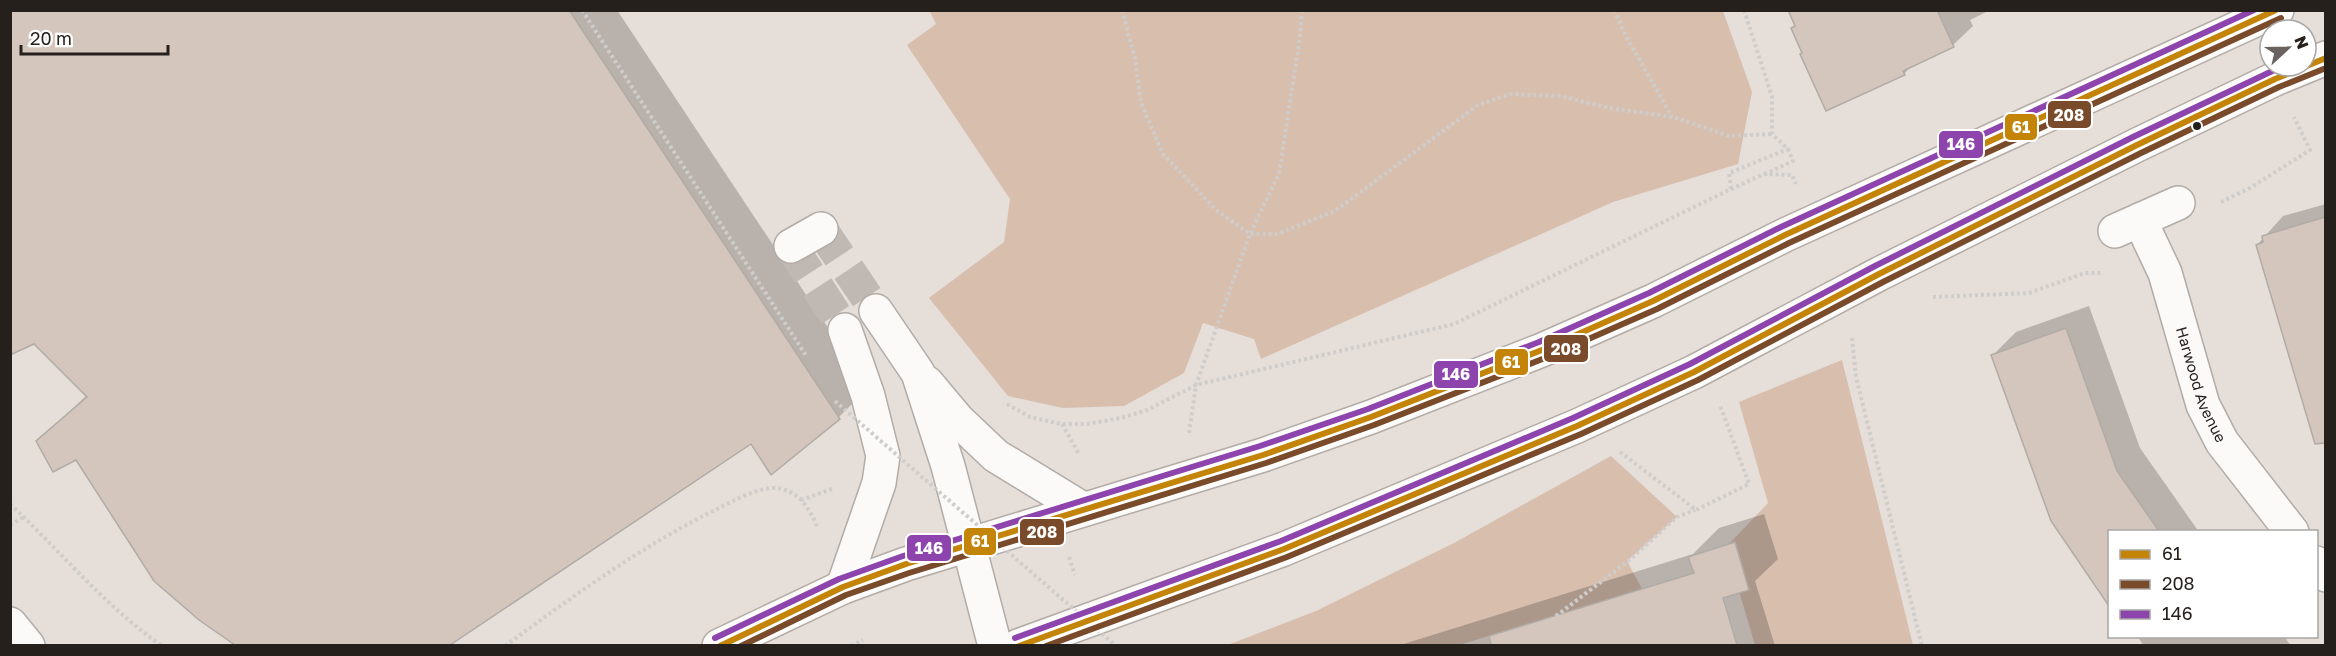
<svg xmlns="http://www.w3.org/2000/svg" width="2336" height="656" font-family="'Golos Text',sans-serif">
  <rect width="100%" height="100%" fill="#e6ded8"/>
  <g fill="#d7bead">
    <polygon points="929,10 1723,11 1752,92 1738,164 1613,202 1261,359 1254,339 1203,323 1184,373 1124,406 1063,408 1008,396 929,298 1004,242 1010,199 907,45 936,24"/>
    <polygon points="1842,360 1913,645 1755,645 1726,547 1768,503 1739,402"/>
    <polygon points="1611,456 1677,517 1627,561 1642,589 1459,645 1225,646 1316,611 1454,543"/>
  </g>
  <g fill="#0003">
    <polygon points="10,10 617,10 868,388 839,417 772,473 751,442 445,646 238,646 200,619 76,458 38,441 87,395 34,342"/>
    <polygon points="1790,10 1990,10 1970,20 1973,26 1953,45 1913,64 1904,74 1804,52 1793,28 1796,25"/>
    <polygon points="2326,204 2326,424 2310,402 2257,245 2283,216"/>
    <polygon points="2089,306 2140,448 2199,532 2110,532 2110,603 2052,520 1993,355 2016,332"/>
    <polygon points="1764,514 1778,559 1755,581 1775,646 1397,646 1693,554 1719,528"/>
    <polygon points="2137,636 2284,636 2291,646 2144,646"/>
  </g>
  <g fill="#d4c6bc" stroke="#b1aba6" stroke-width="1.5">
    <polygon points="10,10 569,10 840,419 771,475 751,444 450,645 235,645 199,620 154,581 76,460 53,472 36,441 87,397 34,344 10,355"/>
    <polygon points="1788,10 1937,10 1954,47 1903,71 1905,75 1826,111 1800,54 1802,53 1791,28 1795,26"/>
    <polygon points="2325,217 2325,443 2315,444 2256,245 2263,242 2262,236"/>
    <polygon points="2066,328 2117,471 2159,531 2109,531 2109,606 2051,521 1991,355"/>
    <polygon points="1735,542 1749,590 1723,598 1737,645 1491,645 1489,636 1694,573 1688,557"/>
  </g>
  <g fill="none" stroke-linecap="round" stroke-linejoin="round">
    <g stroke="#c0b8b2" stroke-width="33" stroke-dasharray="33 16" stroke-linecap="butt">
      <polyline points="821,229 876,311"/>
      <polyline points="791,246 845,330"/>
    </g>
    <g stroke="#b2aba6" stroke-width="36">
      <g id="minor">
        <path id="s1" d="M2140 220 2165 273 2203 405 2222 442 2292 532"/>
        <polyline points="2115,231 2178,203"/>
        <polyline points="791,246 821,229"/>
        <polyline points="876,311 918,373 948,466 995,646"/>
        <polyline points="927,383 958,420 996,456 1083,509"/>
        <polyline points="2316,563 2326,575"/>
        <polyline points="843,587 879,483 883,456 868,396 845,330"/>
        <polyline points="10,624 28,646"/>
      </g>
    </g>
    <g stroke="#b2aba6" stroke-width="36">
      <g id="major">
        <polyline points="719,646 843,587 906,564 1263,455 1371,417 1542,350 1653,301 1785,235 2277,10"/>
        <polyline points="1018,646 1284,549 1577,426 1694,372 1879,274 2137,145 2275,79 2326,58"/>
      </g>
    </g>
    <g stroke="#cfcdcb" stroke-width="4" stroke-dasharray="3 3" stroke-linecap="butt">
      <polyline points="582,10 807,357"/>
      <polyline points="881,10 888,10"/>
      <polyline points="1122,10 1135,59 1141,103 1163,154 1216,210 1250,234 1277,234 1335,211 1478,105 1510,94 1560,96 1614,109 1673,117 1729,136 1772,134"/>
      <polyline points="1614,10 1626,36 1672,117"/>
      <polyline points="1744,10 1772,97 1772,134 1788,149 1793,161 1765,174"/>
      <polyline points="1731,189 1729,173 1788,149"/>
      <polyline points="2221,202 2250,188 2310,150 2294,117"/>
      <polyline points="1933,297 2029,293 2085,273 2102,273"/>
      <polyline points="1852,338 1856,377 1922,646"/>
      <polyline points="1007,404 1030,417 1061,424 1087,424 1121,418 1147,410 1196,385 1454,324 1731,189 1764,174 1792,175 1796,184"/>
      <polyline points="1062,424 1079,454"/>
      <polyline points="1189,433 1196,385 1250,234 1279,174 1299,44 1302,10"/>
      <polyline points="1620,452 1696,510 1749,484 1720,405"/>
      <polyline points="801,500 832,489"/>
      <path d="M10 504C61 552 104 605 162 646"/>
      <polyline points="10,525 24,517"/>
      <polyline points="1069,557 1075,575"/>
      <polyline points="1556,616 1627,562 1677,517 1695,510"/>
      <path d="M505 646C572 597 639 548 713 511 729 503 756 488 773 488 798 488 810 509 818 529"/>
      <polyline points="851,646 863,640"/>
    </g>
    <use href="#minor" stroke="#fbfaf9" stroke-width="33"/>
    <use href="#major" stroke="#fbfaf9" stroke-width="33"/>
    <polyline stroke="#cfcdcb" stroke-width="4" stroke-dasharray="3 3" stroke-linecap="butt" points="835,401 1116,646"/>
    <g stroke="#fff" stroke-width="10">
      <g id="bus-1">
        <polyline points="720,646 843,587 906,564 1263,455 1371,417 1542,350 1653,301 1785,235 2276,10"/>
        <polyline points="1019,646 1284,549 1577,426 1694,372 1879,274 2137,145 2275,79 2326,58"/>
      </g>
    </g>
    <g stroke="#fff" stroke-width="10">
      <g id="bus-2">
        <polyline points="741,646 846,595 909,573 1266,463 1374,425 1545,358 1657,309 1789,243 2281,18"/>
        <polyline points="1046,646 1287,557 1581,434 1698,380 1883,282 2141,153 2279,87 2326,68"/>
      </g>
    </g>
    <g stroke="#fff" stroke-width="10">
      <g id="bus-3">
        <polyline points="715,638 839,579 903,556 1260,446 1368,409 1539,342 1649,293 1781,227 2254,10"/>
        <polyline points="1015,638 1281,541 1573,418 1690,364 1875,266 2133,137 2283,66"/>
      </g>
    </g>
    <use href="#bus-1" stroke="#c38407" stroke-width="6"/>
    <use href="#bus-2" stroke="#7a4b2a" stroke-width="6"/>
    <use href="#bus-3" stroke="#8e44ad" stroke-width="6"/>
  </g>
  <circle fill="#26201c" stroke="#fff" stroke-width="2" cx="2197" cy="126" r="5"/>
  <g text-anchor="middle" stroke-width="6" stroke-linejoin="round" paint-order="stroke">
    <g font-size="15" fill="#26201c" stroke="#fff">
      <text dy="5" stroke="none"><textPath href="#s1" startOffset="176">Harwood Avenue</textPath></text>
    </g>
  </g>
  <g stroke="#fff" stroke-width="2">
    <rect x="2047" y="100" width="45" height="29" rx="6" fill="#7a4b2a"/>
    <rect x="2004" y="113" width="34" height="28" rx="6" fill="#c38407"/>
    <rect x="1938" y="130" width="46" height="29" rx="6" fill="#8e44ad"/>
    <rect x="1543" y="334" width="46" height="29" rx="6" fill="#7a4b2a"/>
    <rect x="1494" y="348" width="35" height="28" rx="6" fill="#c38407"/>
    <rect x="1433" y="360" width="46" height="29" rx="6" fill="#8e44ad"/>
    <rect x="1019" y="518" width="46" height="28" rx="6" fill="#7a4b2a"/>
    <rect x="963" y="527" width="34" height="29" rx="6" fill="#c38407"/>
    <rect x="906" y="534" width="46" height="28" rx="6" fill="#8e44ad"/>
  </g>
  <g font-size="16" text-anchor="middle" font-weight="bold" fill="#fff">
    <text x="2069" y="121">208</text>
    <text x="2021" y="133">61</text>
    <text x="1961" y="150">146</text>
    <text x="1566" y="355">208</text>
    <text x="1511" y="368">61</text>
    <text x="1456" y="380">146</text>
    <text x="1042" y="538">208</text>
    <text x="980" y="547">61</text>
    <text x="929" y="554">146</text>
  </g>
  <rect width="2336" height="656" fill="none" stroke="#26201c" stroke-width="24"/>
  <rect x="2108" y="530" width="210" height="108" fill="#ffffff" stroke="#a8a6a4" stroke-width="1.5"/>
  <rect x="2120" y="550" width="30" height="9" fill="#c38407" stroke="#a8a6a4" stroke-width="1.5"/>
  <text x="2162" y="560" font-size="18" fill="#26201c">61</text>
  <rect x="2120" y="580" width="30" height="9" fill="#7a4b2a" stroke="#a8a6a4" stroke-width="1.5"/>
  <text x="2162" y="590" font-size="18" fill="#26201c">208</text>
  <rect x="2120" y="610" width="30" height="9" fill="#8e44ad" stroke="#a8a6a4" stroke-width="1.5"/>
  <text x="2162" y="620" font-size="18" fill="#26201c">146</text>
  <g transform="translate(2288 48) rotate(68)"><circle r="28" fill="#ffffff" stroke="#a8a6a4" stroke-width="1.5"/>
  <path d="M0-4.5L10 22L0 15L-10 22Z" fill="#69625e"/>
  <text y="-9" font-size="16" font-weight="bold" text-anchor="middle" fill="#26201c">N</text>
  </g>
  <path d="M21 45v9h147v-9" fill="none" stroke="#26201c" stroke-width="3"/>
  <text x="30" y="45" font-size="18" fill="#26201c" stroke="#ffffff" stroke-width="4.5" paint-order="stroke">20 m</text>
</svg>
